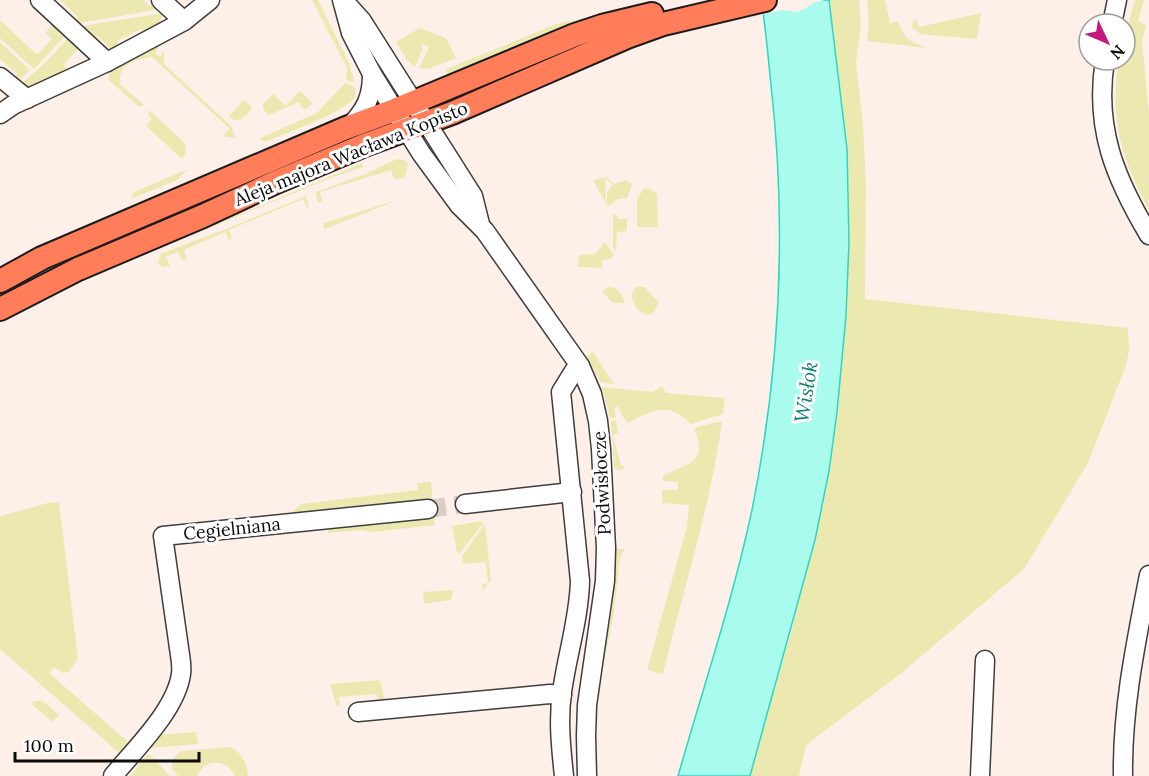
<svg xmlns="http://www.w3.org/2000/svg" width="1149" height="776" font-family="Lora,serif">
  <rect width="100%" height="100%" fill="#ffefe9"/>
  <g fill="#ece9b0">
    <polygon points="60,0 143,0 150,6 155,1 161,9 74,24 78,17"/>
    <polygon points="312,0 318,0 349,63 354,80 353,82 346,80 347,68"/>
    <polygon points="829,0 859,0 861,24 856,63 863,125 866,186 865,299 1128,328 1129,352 1125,368 1088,463 1024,569 899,675 806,745 799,776 750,776 792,628 829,471 837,412 846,316 849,242 847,149"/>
    <path d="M867 0H885L890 23 898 21C903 38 912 43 927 48L867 41 869 24Z"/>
    <path d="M1135 0H1144L1138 21 1146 25 1142 42 1149 113V210C1123 161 1109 120 1118 64L1119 60H1125V36Z"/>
    <polygon points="639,8 575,23 539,35 448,74 446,69 559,23"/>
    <polygon points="162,13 160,23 157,27 155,25 143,32 141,29 117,41 120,48 112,50 98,36 93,40 89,36 90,34 82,26"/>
    <polygon points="981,13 977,39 920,34 912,27 913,22 916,19 919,27"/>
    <polygon points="0,20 37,55 52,39 45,33 55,22 68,33 34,69 0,38"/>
    <polygon points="420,28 446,38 456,58 428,69 419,68 429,47 423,44 421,47 423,48 415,67 407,60 396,42"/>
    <polygon points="68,38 82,45 63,65 72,72 31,90 18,86 41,67"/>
    <polygon points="0,42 30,70 15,84 12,80 17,74 0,59"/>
    <path d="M156 45 159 47 155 53 160 57 164 52V64L231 126 236 138 225 137 224 134 230 129 152 57C136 60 118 62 120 84L144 105 139 107 109 80 108 69Z"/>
    <path d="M345 83 356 88 355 97C341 114 289 132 267 141H261L260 138 317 113Z"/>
    <polygon points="300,91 313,103 306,109 302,108 299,102 269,115 263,109 263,104 273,94 286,106"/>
    <polygon points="244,100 251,106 251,110 243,118 235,121 229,116"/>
    <polygon points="149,110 185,143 186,153 182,159 146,126 152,119 148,115"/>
    <polygon points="397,159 405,160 408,164 405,178 394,179 391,170 320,192 322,201 318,203 316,192 365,174"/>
    <polygon points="362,163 363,167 333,177 219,224 153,248 166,238 219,223"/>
    <polygon points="188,169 177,180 131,199 134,192"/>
    <path d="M607 177 614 184 626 180 632 185 627 198 618 199 607 207V192L613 185 605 178 606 205C603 195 597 192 594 180Z"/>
    <polygon points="644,189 651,189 657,194 658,227 637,227 637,198"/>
    <polygon points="306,196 309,207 307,208 303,199 229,230 232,239 229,240 225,232 184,250 187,258 182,261 178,252 166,257 170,266 163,267 157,262 160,260 159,257 160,254 226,229"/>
    <polygon points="400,199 325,229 323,227 324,223"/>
    <polygon points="613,215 617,215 618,219 627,219 627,231 617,232 616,251 613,249"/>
    <polygon points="605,242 614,255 610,259 602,260 602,268 578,267 579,255 595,254"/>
    <path d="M609 287C619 287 622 295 625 303H613L602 291Z"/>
    <path d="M636 287H645L655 299 658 300C657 309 655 315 645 315L637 309 631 295Z"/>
    <polygon points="593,352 614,384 600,382 587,356"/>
    <path d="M662 386 666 393 725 398 723 414 691 424C667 400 653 411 627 423L617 406 614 408 616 417 610 418 602 387 653 392Z"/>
    <polygon points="616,420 618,433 613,435 621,466 626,466 621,470 616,469 614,466 611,421"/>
    <path d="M717 422H722C710 508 683 590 663 674L647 670 687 526 689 505 662 503V490H678V482L663 481V476C687 462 709 465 694 428Z"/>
    <polygon points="431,482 435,525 372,532 361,530 328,533 325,510 291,513 301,504 418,490 417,483"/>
    <polygon points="59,502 78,659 68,672 63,673 54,667 49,673 127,741 127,747 121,752 117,751 0,649 0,516 48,503"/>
    <polygon points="482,521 483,524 459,554 457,553 452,526"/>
    <polygon points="485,524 491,580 483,590 482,584 488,583 486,564 485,562 463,564 462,556"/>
    <polygon points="615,549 625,549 620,557 614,613 605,659 614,593"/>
    <polygon points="453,590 452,597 450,600 424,604 423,592"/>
    <polygon points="380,680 385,701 380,702 376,694 339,697 340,706 337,707 330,684"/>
    <polygon points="35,701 43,701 59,715 53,722 31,704"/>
    <polygon points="196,732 198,744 152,748 146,744 153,735"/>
    <path d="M231 747C242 754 247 762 248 776H235C226 758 205 758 197 776H178L172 769 173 758 181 751Z"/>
    <polygon points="147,755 150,755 170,776 130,776"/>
  </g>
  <path fill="#a9fbee" stroke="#2bd8c0" stroke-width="1.5" d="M761 0H829L847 149 849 242 846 316 837 412 829 471 815 540 750 776H678C703 688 733 599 752 510 780 370 787 227 771 85 768 57 766 28 761 0Z"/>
  <polygon fill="#ffefe9" points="758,0 825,0 813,3 805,9 796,12 782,10 761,15"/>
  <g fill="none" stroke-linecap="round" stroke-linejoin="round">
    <polyline stroke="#dacdc8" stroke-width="18" stroke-dasharray="18 9" stroke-linecap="butt" points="428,509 465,504"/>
    <g stroke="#3e3e3e" stroke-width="21">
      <g id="minor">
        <polyline points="40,0 107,62"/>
        <polyline points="161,0 184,21"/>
        <polyline points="342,0 351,33 372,74 421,153 459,205 485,231 580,366 592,394 598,421 601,449 606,548 605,581 587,705 586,736 587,776"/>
        <polyline points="345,2 362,21 473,196 480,224"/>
        <polyline points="1112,24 1117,0"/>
        <path d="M1105 60C1094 128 1115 178 1149 235"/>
        <polyline points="0,77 27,99"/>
        <polyline points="0,114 13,105 107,62 184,21 210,0"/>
        <path d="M350 126C366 109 372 97 372 74"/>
        <polyline points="465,504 572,492"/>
        <polyline points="358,712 550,694 562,695"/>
        <path d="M113 776C135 749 176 710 181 674 182 667 181 661 180 655L163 536 428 509"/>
        <path d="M564 776C561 748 558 720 562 692 567 655 579 619 580 581L561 392 574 371 580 366"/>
        <polyline points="980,776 985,660"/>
        <path d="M1123 776C1122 708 1136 642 1149 575"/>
      </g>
    </g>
    <g stroke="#1c1c1c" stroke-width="26">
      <g id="major">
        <polyline points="0,281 42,258 346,128 395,110 575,35 602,26 652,14"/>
        <polyline points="0,309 78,269 203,216 276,182 367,144 452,113 627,37 663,24 765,0"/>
      </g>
    </g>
    <use href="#minor" stroke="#fff" stroke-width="18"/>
    <use href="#major" stroke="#ff7e59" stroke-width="22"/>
  </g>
  <g text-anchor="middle" stroke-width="6" stroke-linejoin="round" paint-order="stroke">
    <g font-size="18" fill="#0b0b0b" stroke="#fff">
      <text transform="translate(351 154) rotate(-22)" y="6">Aleja majora Wacława Kopisto</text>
      <text transform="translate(602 483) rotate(-93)" y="6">Podwisłocze</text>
      <text transform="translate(232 529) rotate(-6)" y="6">Cegielniana</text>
    </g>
    <g font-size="20" font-style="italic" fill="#0d8175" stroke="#fff">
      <text transform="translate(806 392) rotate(-81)" y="7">Wisłok</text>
    </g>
  </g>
  <g transform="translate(1107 42) rotate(134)"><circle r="28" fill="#ffffff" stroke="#9d9d9d" stroke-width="1.5"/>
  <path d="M0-4.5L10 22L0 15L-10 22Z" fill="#c5197e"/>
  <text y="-9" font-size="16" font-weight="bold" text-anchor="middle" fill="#0b0b0b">N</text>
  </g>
  <path d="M15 752v9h184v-9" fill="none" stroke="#0b0b0b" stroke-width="3"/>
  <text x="24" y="752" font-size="18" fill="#0b0b0b" stroke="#ffffff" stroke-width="4.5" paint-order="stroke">100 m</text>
</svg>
